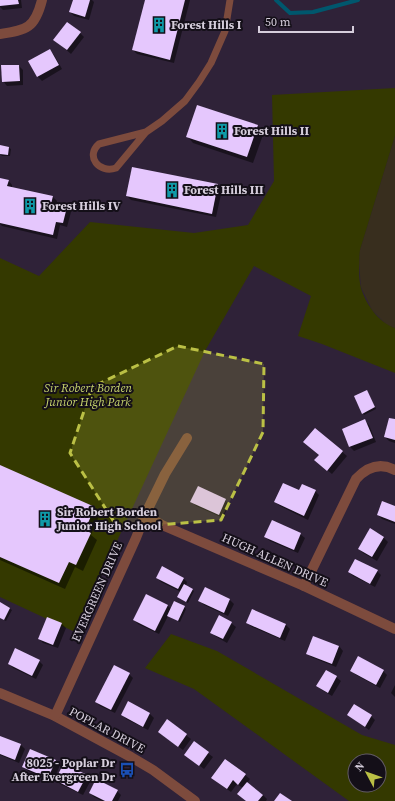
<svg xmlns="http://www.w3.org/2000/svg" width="395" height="801" font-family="'Source Serif 4',serif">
  <rect width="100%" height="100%" fill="#2f2238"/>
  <polygon fill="#382e1e" points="395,136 395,328 387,325 372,310 361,287 359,263 360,250"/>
  <g fill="#343900" fill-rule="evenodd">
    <path d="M395 88V136L360 250C359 261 358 276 361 288 366 304 378 322 395 328V373L322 344 298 336 311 296 254 266 205 351 75 632 0 597V258L39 276 90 222 194 233 248 225 274 181 272 95Z"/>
    <path d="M171 634 217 651 362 735 395 745V801H349L194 689 145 668ZM355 761H379V785H355Z"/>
  </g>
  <g fill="#0007">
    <polygon points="0,0 21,0 22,8 3,10 0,7"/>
    <polygon points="74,0 92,0 94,2 89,20 74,16 70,12"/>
    <polygon points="146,0 190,0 174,63 137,54 133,50"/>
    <polygon points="80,33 84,37 71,54 55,40"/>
    <polygon points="50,50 54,55 62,69 42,81 38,77 30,62"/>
    <polygon points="19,66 23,70 23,85 7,86 3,81"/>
    <polygon points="198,106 258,126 264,132 253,163 193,143 187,136"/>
    <polygon points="9,148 11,149 10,156 2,156 0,154"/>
    <polygon points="133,168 218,185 222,190 216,217 131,200 127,196"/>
    <polygon points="0,179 8,180 12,185 12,188 53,197 57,201 56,206 66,208 71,212 67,227 60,225 57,239 2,226 0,224"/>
    <polygon points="367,391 376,409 364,415 363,413"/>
    <polygon points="365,421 369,425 376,442 354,451 350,447"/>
    <polygon points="395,421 395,443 389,441 385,437"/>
    <polygon points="315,429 347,456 332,474 320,464 320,455"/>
    <polygon points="0,466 94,508 100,514 91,535 97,540 83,571 75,567 65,589 0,560"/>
    <polygon points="300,491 315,491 319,495 308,520 280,506 275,502"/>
    <polygon points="225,500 229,504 223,518 196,506 192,502"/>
    <polygon points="395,508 395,524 382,519 378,515"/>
    <polygon points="370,530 384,538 388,542 377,561 363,553 359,549"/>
    <polygon points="300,534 305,538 298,553 270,541 265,537"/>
    <polygon points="377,571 381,575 375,587 353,576 349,572"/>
    <polygon points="157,578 183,578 187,582 186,586 194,591 188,603 180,598 181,592 161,582"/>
    <polygon points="206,588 230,600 234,604 228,616 204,605 200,601"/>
    <polygon points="0,603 12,610 6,621 0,618"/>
    <polygon points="167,605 171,609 184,607 186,609 180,622 168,616 159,634 138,624 134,620"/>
    <polygon points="253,611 286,625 290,629 285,641 252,627 247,623"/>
    <polygon points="48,618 62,624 66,628 58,648 43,643 39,639"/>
    <polygon points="231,623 236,627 227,643 215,636 211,632"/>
    <polygon points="339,646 343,651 336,667 311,657 307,653"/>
    <polygon points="39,661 43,665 36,679 13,668 9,664"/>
    <polygon points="352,671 383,671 387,675 380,688 356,675"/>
    <polygon points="129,674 133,678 115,713 100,706 96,702"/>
    <polygon points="336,677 341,681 332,696 322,690 317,686"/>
    <polygon points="395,685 395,697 391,693"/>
    <polygon points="128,703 150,714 154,718 148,730 126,719 122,714"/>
    <polygon points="348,715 371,716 375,720 369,730"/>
    <polygon points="167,721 191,739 183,750 159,732"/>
    <polygon points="0,737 21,745 25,749 19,763 0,755"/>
    <polygon points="194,743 213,757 204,769 186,755"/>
    <polygon points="31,750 56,761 60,765 53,782 28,771 24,766"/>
    <polygon points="64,764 87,776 91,780 83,795 60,784 56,779"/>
    <polygon points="245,775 250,779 247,783 263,795 267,799 266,801 246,801 243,788 237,784 231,792 217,782"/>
    <polygon points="117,791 121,795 118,801 102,801 94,797 90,793"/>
  </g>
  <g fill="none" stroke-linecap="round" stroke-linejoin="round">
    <polyline stroke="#00576d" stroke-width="4" points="276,0 290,13 313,12 358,0"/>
  </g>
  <g fill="#e5c7fd">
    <polygon points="0,0 18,0 19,4 0,6"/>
    <polygon points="73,0 90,0 85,17 69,12"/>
    <polygon points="145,0 185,0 170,60 132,50"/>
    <polygon points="67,22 81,32 67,50 53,40"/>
    <polygon points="50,49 59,65 37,77 28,61"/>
    <polygon points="1,65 19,65 20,81 2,82"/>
    <polygon points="197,105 258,125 247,157 186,137"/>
    <polygon points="0,145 9,147 8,155 0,154"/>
    <polygon points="132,167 218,184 212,214 126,196"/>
    <polygon points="0,178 9,180 7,186 53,196 51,204 67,207 63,223 56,222 53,235 0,223"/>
    <polygon points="367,390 375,407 362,414 354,396"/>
    <polygon points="389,418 395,419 395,440 384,437"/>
    <polygon points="365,419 373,438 349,447 342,429"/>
    <polygon points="315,428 343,451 327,471 314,460 319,455 303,442"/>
    <polygon points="0,465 95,507 85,530 91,533 76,565 69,562 59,583 0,557"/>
    <polygon points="283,483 299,490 302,484 316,490 304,516 274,502"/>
    <polygon points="198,486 226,499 219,515 190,502"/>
    <polygon points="382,501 395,506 395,522 377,515"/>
    <polygon points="272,520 301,533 294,550 264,537"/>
    <polygon points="370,528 384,537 372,557 358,549"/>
    <polygon points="355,559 378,570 370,584 348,572"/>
    <polygon points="162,566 184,578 178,589 156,578"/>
    <polygon points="184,584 193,589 186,602 177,597"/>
    <polygon points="205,587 230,599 224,613 198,601"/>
    <polygon points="146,594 168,605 155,631 133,620"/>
    <polygon points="174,601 185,606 178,621 167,616"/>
    <polygon points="0,602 10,608 4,620 0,618"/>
    <polygon points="252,609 286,624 280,638 246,623"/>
    <polygon points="219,615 232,622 223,639 210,633"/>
    <polygon points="47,617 62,623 53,645 38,639"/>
    <polygon points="313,636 339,646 332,664 306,654"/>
    <polygon points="15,648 40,660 32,676 8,664"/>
    <polygon points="358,656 384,670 376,685 350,671"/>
    <polygon points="114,665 130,673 111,710 95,702"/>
    <polygon points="326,670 337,676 328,693 316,686"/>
    <polygon points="128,701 150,713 143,727 121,715"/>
    <polygon points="354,704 372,715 365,727 347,715"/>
    <polygon points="167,719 187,734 178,747 158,732"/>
    <polygon points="0,736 21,744 15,760 0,754"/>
    <polygon points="194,741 209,752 199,766 184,755"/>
    <polygon points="30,749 56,760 48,778 22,767"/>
    <polygon points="225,759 246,774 238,785 233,780 227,789 211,778"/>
    <polygon points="64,763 87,775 78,792 55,780"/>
    <polygon points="96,779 118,790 112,801 105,801 89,793"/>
    <polygon points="247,782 263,795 258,801 246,801 237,794"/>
    <polygon points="280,793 292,801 274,801"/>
  </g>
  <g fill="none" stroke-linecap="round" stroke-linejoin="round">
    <path stroke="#7d4b3d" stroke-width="7" d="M146 132 99 144C85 156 99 174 116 168L146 132 162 121 185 101 199 82 211 63 225 31 230 0"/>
    <g stroke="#7d4b3d" stroke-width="10">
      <path d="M0 34C27 30 35 28 42 0"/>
      <polyline points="145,515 162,525 304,586 395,629"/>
      <path d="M304 586 356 479C367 467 380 462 395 470"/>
      <polyline points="0,693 55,716 131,757 153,770 195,801"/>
      <polyline points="55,716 136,538 145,515 165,474 187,438"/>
    </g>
  </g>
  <path fill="#bbc045" fill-opacity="0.2" stroke="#bbc045" stroke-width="3" stroke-dasharray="8 5" stroke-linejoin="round" d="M178 346 264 364 263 432 221 520 118 528 70 453 92 387Z"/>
  <defs>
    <g id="building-bare" transform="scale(1.2)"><path d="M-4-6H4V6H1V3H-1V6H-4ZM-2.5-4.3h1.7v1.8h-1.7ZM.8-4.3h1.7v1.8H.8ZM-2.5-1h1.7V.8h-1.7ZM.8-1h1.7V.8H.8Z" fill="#0f9aa8" stroke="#140f18" stroke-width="2.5" paint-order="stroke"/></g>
    <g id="bus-bare" transform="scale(1.2)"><path d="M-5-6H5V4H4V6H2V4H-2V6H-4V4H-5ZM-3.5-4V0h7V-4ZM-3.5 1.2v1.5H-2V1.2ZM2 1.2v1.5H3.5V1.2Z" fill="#1a4fb4" stroke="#140f18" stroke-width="2.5" paint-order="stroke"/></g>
  </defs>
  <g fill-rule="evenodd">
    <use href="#building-bare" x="159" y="25"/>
    <use href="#building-bare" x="222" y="131"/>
    <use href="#building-bare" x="172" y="190"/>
    <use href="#building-bare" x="30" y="206"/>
    <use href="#building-bare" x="45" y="519"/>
    <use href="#bus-bare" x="127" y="770"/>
  </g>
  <g text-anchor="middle" stroke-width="4" stroke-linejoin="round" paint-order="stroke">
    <g font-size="12" font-weight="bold" fill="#d6cedc" stroke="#140f18" text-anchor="start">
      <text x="171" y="29">Forest Hills I</text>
      <text x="234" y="135">Forest Hills II</text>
      <text x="184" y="194">Forest Hills III</text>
      <text x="42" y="210">Forest Hills IV</text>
      <text x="57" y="516">Sir Robert Borden<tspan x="57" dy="14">Junior High School</tspan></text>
      <text x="115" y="767" text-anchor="end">8025 - Poplar Dr<tspan x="115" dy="14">After Evergreen Dr</tspan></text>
    </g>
    <g font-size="12" font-style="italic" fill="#c6d36c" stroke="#140f18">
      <text x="88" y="392">Sir Robert Borden<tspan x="88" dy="14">Junior High Park</tspan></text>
    </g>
    <g font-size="12" fill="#d6cedc" stroke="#140f18">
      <text transform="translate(275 560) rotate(24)" y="4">HUGH ALLEN DRIVE</text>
      <text transform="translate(97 592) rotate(-66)" y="4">EVERGREEN DRIVE</text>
      <text transform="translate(107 730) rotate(28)" y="4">POPLAR DRIVE</text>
    </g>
  </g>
  <g transform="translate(367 773) rotate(311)"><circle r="19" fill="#140f18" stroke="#625b66"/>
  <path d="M0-3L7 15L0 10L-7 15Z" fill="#bbc045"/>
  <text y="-6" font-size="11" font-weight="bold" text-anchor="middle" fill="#d6cedc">N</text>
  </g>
  <path d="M259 26v6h94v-6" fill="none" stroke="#d6cedc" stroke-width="2"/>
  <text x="265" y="26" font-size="12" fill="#d6cedc" stroke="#140f18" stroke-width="3" paint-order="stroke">50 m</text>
</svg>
